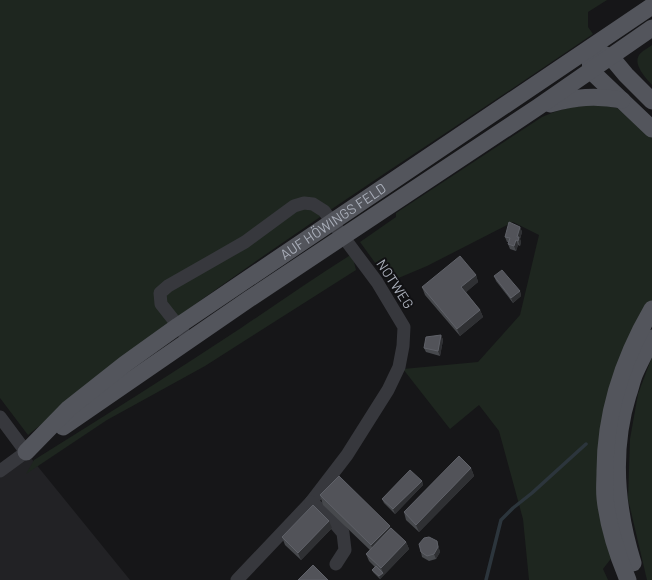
<svg xmlns="http://www.w3.org/2000/svg" width="652" height="580" font-family="Barlow,sans-serif">
  <rect width="100%" height="100%" fill="#161618"/>
  <polygon fill="#222225" points="26,452 130,580 0,580 0,470"/>
  <g fill="#1e261f">
    <path d="M0 0H607L588 12V27L593 34C447 134 296 229 153 335 111 367 70 402 28 435L0 398Z"/>
    <path d="M652 45V85C646 78 633 65 639 55 642 51 648 48 652 45Z"/>
    <path d="M601 105 617 108 652 134V302L622 358 613 556 603 569 608 580H529L523 519 499 431 479 405 450 429 403 369 478 362 520 315 539 235 513 222 427 266 389 282 360 242 396 217V213L542 117C565 107 577 106 601 105Z"/>
    <path d="M352 254 356 270 205 366 107 420 26 474 34 460C103 417 173 373 241 328 278 303 314 278 352 254Z"/>
    <polygon points="652,357 652,580 647,580 628,499 630,439 638,394"/>
  </g>
  <g fill="none" stroke-linecap="round" stroke-linejoin="round">
    <polyline stroke="#2c353c" stroke-width="3.5" points="486,580 501,520 513,508 532,493 586,444"/>
    <g stroke="#37383d" stroke-width="13">
      <polyline points="183,332 161,304 160,293 168,286 245,242 294,206 304,203 313,204 324,211 377,282 404,327 403,346 399,367 388,390 347,455 311,502 237,580"/>
      <polyline points="0,417 26,452 0,471"/>
      <polyline points="311,502 327,514 343,533 345,550 336,564"/>
    </g>
    <g stroke="#53555c" stroke-width="17">
      <polyline points="600,53 611,57 626,75 652,101"/>
      <polyline points="590,59 591,71 652,129"/>
      <path d="M550 104C576 97 595 95 622 100"/>
      <polyline points="63,427 249,299 538,107 652,28"/>
      <path id="s1" d="M26 452 68 409 125 364 178 326 652 6"/>
      <path d="M633 563C616 508 611 450 628 395 631 387 632 379 636 371 641 360 647 349 652 338"/>
      <path d="M628 580C617 554 608 526 605 498 604 489 605 480 605 471 605 413 623 359 652 309"/>
    </g>
  </g>
  <g fill="#47494d">
    <polygon points="520,227 522,232 520,239 521,242 520,246 518,245 516,251 510,249 508,244 508,242 507,242 505,237"/>
    <polygon points="476,275 478,282 466,292 480,310 483,317 460,336 425,295 422,287"/>
    <polygon points="494,276 520,291 521,296 513,303 496,281"/>
    <polygon points="441,335 443,340 440,356 426,352 424,348"/>
    <polygon points="471,468 474,476 419,532 406,520 404,512"/>
    <polygon points="422,481 423,485 395,514 384,503 382,499"/>
    <polygon points="320,495 391,528 406,542 409,549 380,579 373,572 372,570 375,567 369,561 366,554 370,550 323,505"/>
    <polygon points="332,528 301,560 285,545 282,537"/>
    <polygon points="438,546 440,552 436,559 429,561 422,557 421,552"/>
  </g>
  <g fill="#2f3033">
    <polygon points="520,227 522,232 520,239 521,242 520,246 517,237"/>
    <polygon points="516,240 518,245 516,251 514,246"/>
    <polygon points="476,275 478,282 464,294 461,287"/>
    <polygon points="520,291 521,296 513,303 511,298"/>
    <polygon points="480,310 483,317 460,336 457,329"/>
    <polygon points="441,335 443,340 440,356 438,351"/>
    <polygon points="471,468 474,476 419,532 416,525"/>
    <polygon points="422,481 423,485 395,514 393,509"/>
    <polygon points="329,521 332,528 301,560 298,553"/>
    <polygon points="390,526 394,535 375,555 371,545"/>
    <polygon points="437,541 440,552 436,559 434,554"/>
    <polygon points="406,542 409,549 384,575 381,568"/>
    <polygon points="383,573 384,575 380,579 379,576"/>
  </g>
  <g fill="#525359" stroke="#5f6168">
    <polygon points="509,222 520,227 517,237 519,237 518,241 516,240 514,246 508,244 510,238 505,237"/>
    <polygon points="460,256 476,275 461,287 480,310 457,329 422,287"/>
    <polygon points="502,270 520,291 511,298 494,276"/>
    <polygon points="441,335 438,351 424,348 426,337"/>
    <polygon points="459,456 471,468 416,525 404,512"/>
    <polygon points="410,470 422,481 393,509 382,499"/>
    <polygon points="339,476 390,526 371,545 320,495"/>
    <polygon points="313,505 329,521 298,553 282,537"/>
    <polygon points="391,528 406,542 381,568 366,554"/>
    <polygon points="429,537 437,541 438,547 434,554 427,556 421,552 419,544 424,538"/>
    <polygon points="313,565 328,580 298,580"/>
    <polygon points="376,566 383,573 379,576 372,570"/>
  </g>
  <g text-anchor="middle" stroke-width="4" stroke-linejoin="round" paint-order="stroke">
    <g font-size="14" fill="#a8adb8" stroke="#111113">
      <text dy="5" stroke="none"><textPath href="#s1" startOffset="385">AUF HÖWINGS FELD</textPath></text>
      <text transform="translate(395 284) rotate(57)" y="5">NOTWEG</text>
    </g>
  </g>
</svg>
